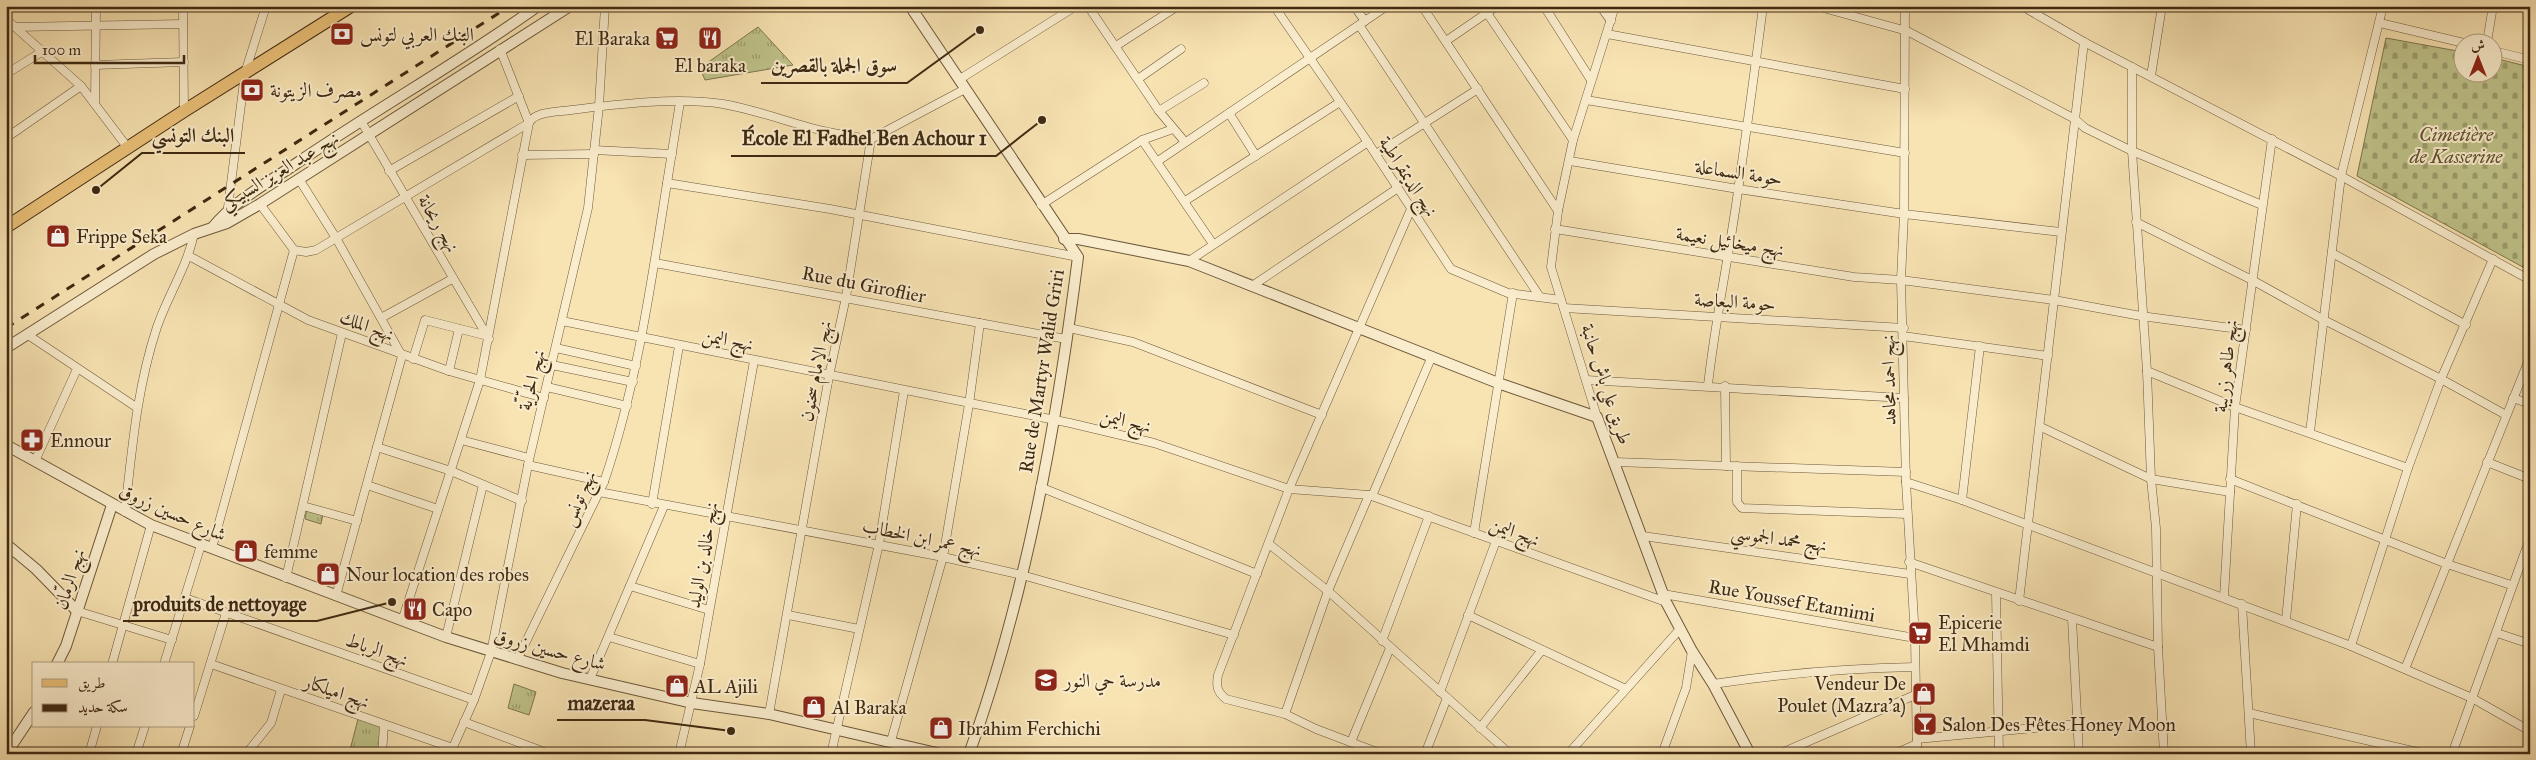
<svg xmlns="http://www.w3.org/2000/svg" width="2536" height="760" font-family="'IM FELL Great Primer',Amiri,serif">
  <defs>
    <pattern id="grass-tufts" width="24" height="20" patternUnits="userSpaceOnUse" patternTransform="scale(1.25)"><rect width="24" height="20" fill="#bfc38a"/><path d="M3 7l-1-3M5 7V3M7 7l1-3M15 17l-1-3M17 17v-4M19 17l1-3" fill="none" stroke="#9d9e6f"/></pattern>
    <pattern id="cemetery-stones" width="16" height="16" patternUnits="userSpaceOnUse" patternTransform="scale(1.25)"><rect width="16" height="16" fill="#bfc38a"/><path d="M2 7V4a2 2 0 0 1 4 0v3zM10 15v-3a2 2 0 0 1 4 0v3z" fill="#9d9e6f"/></pattern>
  </defs>
  <rect width="100%" height="100%" fill="#f8e3b2"/>
  <filter id="stains"><feTurbulence type="fractalNoise" baseFrequency=".004" numOctaves="4"/><feColorMatrix values="0 0 0 0 .2 0 0 0 0 .09 0 0 0 0 .02 0 0 0 .5 -.17"/></filter>
  <radialGradient id="worn" r=".72"><stop offset=".6" stop-color="#630" stop-opacity="0"/><stop offset="1" stop-color="#630" stop-opacity=".3"/></radialGradient>
  <g fill="url(#grass-tufts)" stroke="#7f764e">
    <polygon points="758,27 793,65 705,80 700,68"/>
    <polygon points="307,508 323,514 321,524 305,519"/>
    <polygon points="514,684 536,692 529,715 508,708"/>
    <polygon points="358,719 381,726 379,754 349,754"/>
  </g>
  <polygon fill="url(#cemetery-stones)" stroke="#7f764e" points="2386,38 2463,52 2464,72 2494,72 2494,58 2530,67 2530,271 2357,176"/>
  <g fill="none" stroke-linecap="round" stroke-linejoin="round">
    <g stroke="#6d583a" stroke-width="9">
      <g id="minor">
        <polyline points="183,6 184,111"/>
        <polyline points="1088,6 1159,111 1185,142"/>
        <polyline points="1274,6 1363,135 1451,269 1508,293 1561,300"/>
        <polyline points="1354,6 1365,21"/>
        <polyline points="1422,6 1558,211"/>
        <polyline points="1544,6 1591,80"/>
        <polyline points="1600,6 1611,21"/>
        <polyline points="1816,6 1907,31 2075,119 2085,128 2132,151 2262,205"/>
        <polyline points="1905,6 1904,214 1901,280 1906,482 1915,638 1917,754"/>
        <polyline points="2022,6 2084,42 2341,176 2530,280"/>
        <polyline points="1487,13 1573,140"/>
        <polyline points="6,19 81,86 128,148"/>
        <polyline points="2380,23 2464,43"/>
        <polyline points="1359,25 1540,297"/>
        <polyline points="15,27 183,24"/>
        <polyline points="1607,34 1905,89"/>
        <polyline points="1446,41 1497,6"/>
        <polyline points="2487,42 2493,6"/>
        <polyline points="1116,46 1178,6"/>
        <polyline points="2494,51 2530,60"/>
        <polyline points="95,65 184,62"/>
        <polyline points="2132,67 2132,151 2147,371 2151,479 2156,528 2158,647 2164,754"/>
        <polyline points="6,74 43,51"/>
        <polyline points="2151,76 2162,6"/>
        <polyline points="960,79 1076,6"/>
        <polyline points="1138,79 1181,49"/>
        <polyline points="1586,100 1905,153"/>
        <polyline points="95,102 96,6"/>
        <polyline points="1159,111 1204,83"/>
        <polyline points="1229,113 1256,156"/>
        <polyline points="361,121 489,339"/>
        <polyline points="6,138 81,86"/>
        <polyline points="1142,140 1213,244"/>
        <polyline points="594,150 672,154"/>
        <polyline points="1376,154 1478,89"/>
        <polyline points="522,155 594,154"/>
        <polyline points="1158,161 1387,6"/>
        <polyline points="1570,161 1738,189 1904,214 2061,232"/>
        <polyline points="389,171 519,96"/>
        <polyline points="299,179 336,238 402,356"/>
        <polyline points="667,183 680,102"/>
        <polyline points="1185,201 1340,102"/>
        <polyline points="260,204 294,250"/>
        <polyline points="1041,205 1142,140 1173,129"/>
        <polyline points="227,215 245,73 266,6"/>
        <polyline points="2136,222 2252,280 2324,320 2441,379 2506,415"/>
        <polyline points="1555,229 1854,277 1901,280 2054,300 2141,316 2246,330"/>
        <polyline points="2332,253 2466,325"/>
        <polyline points="189,256 308,320 449,371 544,398"/>
        <polyline points="1189,261 1368,142"/>
        <polyline points="655,263 1066,339"/>
        <polyline points="1252,286 1398,188"/>
        <polyline points="1564,308 1904,328"/>
        <polyline points="381,318 452,279"/>
        <polyline points="562,321 1070,423 1154,443 1289,489 1369,495 1666,602"/>
        <polyline points="1069,328 1133,342 1322,415"/>
        <polyline points="28,335 136,407"/>
        <polyline points="1903,336 2048,356"/>
        <polyline points="556,348 636,366"/>
        <polyline points="413,359 425,320 488,336"/>
        <polyline points="552,365 633,382"/>
        <polyline points="449,371 459,329"/>
        <polyline points="2147,371 2235,407 2408,468"/>
        <polyline points="1586,380 1904,398"/>
        <path d="M1708 385C1715 322 1728 261 1737 198 1746 134 1755 70 1763 6"/>
        <polyline points="1725,386 1726,466"/>
        <polyline points="547,387 627,406"/>
        <polyline points="2513,398 2530,404"/>
        <polyline points="1597,417 1551,267 1558,211 1573,140 1615,6"/>
        <polyline points="2041,427 2151,479 2230,492"/>
        <polyline points="2310,432 2341,176 2383,6"/>
        <polyline points="461,440 529,458"/>
        <polyline points="377,447 451,471 522,501"/>
        <polyline points="35,461 77,369"/>
        <polyline points="1615,462 1906,472"/>
        <polyline points="2487,462 2530,479"/>
        <polyline points="528,465 604,482"/>
        <polyline points="1737,466 1737,502 1742,508 1907,514"/>
        <polyline points="2230,479 2447,564 2511,585"/>
        <polyline points="1906,482 1962,500 2351,646 2472,698 2530,731"/>
        <polyline points="367,485 438,509"/>
        <polyline points="1040,487 1257,574"/>
        <polyline points="599,492 943,557 1022,575 1234,635"/>
        <polyline points="1372,496 1432,356"/>
        <polyline points="1962,500 1980,346"/>
        <polyline points="652,504 679,346"/>
        <polyline points="303,506 357,521"/>
        <path d="M125 512C132 449 137 387 157 327 168 295 187 267 194 234"/>
        <polyline points="1474,533 1513,293"/>
        <polyline points="1643,536 1910,574"/>
        <polyline points="1269,544 1328,591 1510,754"/>
        <path d="M212 548 294 250 306 252 316 250 529 123C535 111 559 112 571 110 618 104 676 97 723 104 752 109 779 119 808 127 829 133 850 136 871 139"/>
        <polyline points="1909,562 2158,647"/>
        <polyline points="286,578 342,333"/>
        <polyline points="630,586 709,610"/>
        <polyline points="1996,593 1999,754"/>
        <polyline points="1663,594 1915,638"/>
        <polyline points="336,596 402,356"/>
        <polyline points="2224,597 2235,407 2272,139"/>
        <polyline points="185,598 474,700"/>
        <polyline points="2019,601 2084,42"/>
        <polyline points="2242,604 2251,754"/>
        <polyline points="77,611 172,640"/>
        <polyline points="788,615 859,629"/>
        <polyline points="1468,615 1626,689"/>
        <polyline points="2072,619 2079,754"/>
        <polyline points="2286,620 2297,504"/>
        <polyline points="402,621 480,380 529,123 500,49"/>
        <polyline points="2497,633 2530,644"/>
        <polyline points="446,637 483,485"/>
        <polyline points="609,637 700,664"/>
        <polyline points="1382,641 1429,516"/>
        <polyline points="2351,646 2408,468 2441,379 2493,259"/>
        <path d="M517 660 604 482C637 385 651 284 667 183L830 209 1078 257"/>
        <polyline points="112,664 151,525"/>
        <polyline points="164,664 201,545"/>
        <polyline points="211,664 453,748"/>
        <polyline points="2405,669 2530,357"/>
        <polyline points="590,679 664,506"/>
        <path d="M1713 684C1780 674 1848 668 1915 667"/>
        <polyline points="1440,692 1496,541"/>
        <polyline points="2249,713 2426,754"/>
        <polyline points="769,714 829,376 846,297 871,139 965,89"/>
        <polyline points="1285,714 1328,591 1369,495"/>
        <polyline points="194,716 226,613"/>
        <polyline points="464,722 550,754"/>
        <polyline points="1480,728 1542,650"/>
        <polyline points="1917,739 2078,724"/>
        <polyline points="891,741 943,557 969,404 980,323"/>
        <polyline points="1351,742 1390,648"/>
        <polyline points="89,754 97,726"/>
        <polyline points="136,754 145,726"/>
        <polyline points="181,754 190,726"/>
        <polyline points="246,754 271,723 281,690"/>
        <polyline points="382,754 384,725"/>
        <polyline points="450,754 474,700 491,652 529,460 588,208 599,106 605,6"/>
        <polyline points="679,754 700,664 754,361"/>
        <polyline points="831,754 879,544 904,391"/>
        <path d="M1382 754 1316 729 1285 714 1226 699C1217 692 1216 686 1218 675L1289 489 1411 209"/>
        <polyline points="1425,754 1447,698"/>
        <polyline points="1568,754 1680,629"/>
        <polyline points="1662,754 1686,688 1692,651"/>
        <polyline points="1779,754 1915,695"/>
        <polyline points="1894,754 1917,744"/>
        <polyline points="2452,754 2530,538"/>
      </g>
    </g>
    <g stroke="#6d583a" stroke-width="12">
      <g id="tertiary">
        <path d="M910 6 1078 257C1057 423 1026 596 969 754"/>
        <path d="M213 227C235 200 268 183 297 163 376 109 460 62 538 6"/>
        <polyline points="1064,239 1078,239 1189,261 1498,383 1597,417 1666,602 1692,651 1713,684 1750,754"/>
        <polyline points="6,348 154,254 194,234 227,223 260,204 570,6"/>
        <polyline points="6,445 151,525 446,637 562,673 692,703 769,714 941,754"/>
        <polyline points="6,544 36,569 77,611"/>
        <polyline points="57,664 66,646 112,505"/>
        <polyline points="6,754 34,712"/>
      </g>
    </g>
    <g stroke="#3f2912" stroke-width="14">
      <polyline id="primary" points="6,227 184,111 351,6"/>
    </g>
    <use href="#minor" stroke="#faedcd" stroke-width="8"/>
    <use href="#tertiary" stroke="#faedcd" stroke-width="10"/>
    <use href="#primary" stroke="#ecc279" stroke-width="12"/>
    <polyline stroke="#3f2912" stroke-width="3" stroke-dasharray="9 9" stroke-linecap="butt" points="6,328 510,6"/>
  </g>
  <defs>
    <g id="bank-square" transform="scale(1.25)"><rect x="-9" y="-9" width="18" height="18" rx="4" fill="#8f2418" stroke="#faedcd"/><path d="M-6-4H6V4H-6ZM0-2.3a2.3 2.3 0 1 0 0 4.6a2.3 2.3 0 1 0 0-4.6Z" fill="#fff"/></g>
    <g id="supermarket-square" transform="scale(1.25)"><rect x="-9" y="-9" width="18" height="18" rx="4" fill="#8f2418" stroke="#faedcd"/><path d="M-6-5.5h2.5l.6 2H6L4.5 2H-2.5L-4.4-4H-6ZM-1.5 3.2a1.3 1.3 0 1 0 .1 0ZM3 3.2a1.3 1.3 0 1 0 .1 0Z" fill="#fff"/></g>
    <g id="restaurant-square" transform="scale(1.25)"><rect x="-9" y="-9" width="18" height="18" rx="4" fill="#8f2418" stroke="#faedcd"/><path d="M-5-6h1v4h1v-4h1v4h1v-4h1v5L-1.5 .5V6h-2V.5L-5-1ZM5-6V6H3V1.5H1.5Q1.5-4 5-6Z" fill="#fff"/></g>
    <g id="shop-square" transform="scale(1.25)"><rect x="-9" y="-9" width="18" height="18" rx="4" fill="#8f2418" stroke="#faedcd"/><path d="M-5-2.5h2.3a2.7 3.5 0 0 1 5.4 0H5L5.5 6h-11ZM-1.5-2.5h3a1.5 2.3 0 0 0-3 0Z" fill="#fff"/></g>
    <g id="pharmacy-square" transform="scale(1.25)"><rect x="-9" y="-9" width="18" height="18" rx="4" fill="#8f2418" stroke="#faedcd"/><path d="M-2-6h4v4h4v4h-4v4h-4v-4h-4v-4h4Z" fill="#fff"/></g>
    <g id="school-square" transform="scale(1.25)"><rect x="-9" y="-9" width="18" height="18" rx="4" fill="#8f2418" stroke="#faedcd"/><path d="M0-5L7-2L0 1L-7-2ZM-4 1L0 2.5L4 1V4Q0 6-4 4Z" fill="#fff"/></g>
    <g id="bar-square" transform="scale(1.25)"><rect x="-9" y="-9" width="18" height="18" rx="4" fill="#8f2418" stroke="#faedcd"/><path d="M-6-5H6L.8 .8V4.5H3.5V6h-7V4.5H-.8V.8Z" fill="#fff"/></g>
  </defs>
  <g fill-rule="evenodd">
    <use href="#bank-square" x="342" y="34"/>
    <use href="#supermarket-square" x="667" y="38"/>
    <use href="#restaurant-square" x="710" y="38"/>
    <use href="#bank-square" x="252" y="90"/>
    <use href="#shop-square" x="58" y="236"/>
    <use href="#pharmacy-square" x="32" y="440"/>
    <use href="#shop-square" x="246" y="551"/>
    <use href="#shop-square" x="328" y="574"/>
    <use href="#restaurant-square" x="415" y="609"/>
    <use href="#supermarket-square" x="1920" y="633"/>
    <use href="#school-square" x="1046" y="680"/>
    <use href="#shop-square" x="677" y="686"/>
    <use href="#shop-square" x="1924" y="694"/>
    <use href="#shop-square" x="814" y="707"/>
    <use href="#bar-square" x="1925" y="724"/>
    <use href="#shop-square" x="941" y="728"/>
  </g>
  <g text-anchor="middle" stroke-width="4" stroke-linejoin="round" paint-order="stroke">
    <g font-size="19" fill="#3f2912" stroke="#faedcd" text-anchor="start">
      <text x="360" y="41">البنك العربي لتونس</text>
      <text x="650" y="45" text-anchor="end">El Baraka</text>
      <text x="710" y="72" text-anchor="middle">El baraka</text>
      <text x="270" y="97">مصرف الزيتونة</text>
      <text x="76" y="243">Frippe Seka</text>
      <text x="50" y="447">Ennour</text>
      <text x="264" y="558">femme</text>
      <text x="346" y="581">Nour location des robes</text>
      <text x="432" y="616">Capo</text>
      <text x="1938" y="629">Epicerie<tspan x="1938" dy="22">El Mhamdi</tspan></text>
      <text x="1064" y="687">مدرسة حي النور</text>
      <text x="1906" y="690" text-anchor="end">Vendeur De<tspan x="1906" dy="22">Poulet (Mazra'a)</tspan></text>
      <text x="694" y="693">AL Ajili</text>
      <text x="832" y="714">Al Baraka</text>
      <text x="1942" y="731">Salon Des Fêtes Honey Moon</text>
      <text x="958" y="735">Ibrahim Ferchichi</text>
    </g>
    <g font-size="19" font-style="italic" fill="#5f5030" stroke="#faedcd">
      <text x="2456" y="141">Cimetière<tspan x="2456" dy="22">de Kasserine</tspan></text>
    </g>
    <g font-size="19" fill="#3f2912" stroke="#faedcd">
      <text transform="translate(279 170) rotate(-31)" y="7">نهج عبد العزيز السبيكي</text>
      <text transform="translate(1739 172) rotate(9)" y="7">حومة السماعلة</text>
      <text transform="translate(1409 176) rotate(57)" y="7">نهج الديمقراطية</text>
      <text transform="translate(439 223) rotate(60)" y="7">نهج ريحانة</text>
      <text transform="translate(1730 241) rotate(9)" y="7">نهج ميخائيل نعيمة</text>
      <text transform="translate(864 284) rotate(11)" y="7">Rue du Giroflier</text>
      <text transform="translate(1735 301) rotate(4)" y="7">حومة البعاصة</text>
      <text transform="translate(367 325) rotate(21)" y="7">نهج الملك</text>
      <text transform="translate(728 339) rotate(11)" y="7">نهج اليمن</text>
      <text transform="translate(2225 366) rotate(-83)" y="7">نهج طاهر زريبة</text>
      <text transform="translate(815 371) rotate(-79)" y="7">نهج الإمام سحنون</text>
      <text transform="translate(1041 371) rotate(-81)" y="7">Rue de Martyr Walid Griri</text>
      <text transform="translate(531 380) rotate(-76)" y="7">نهج الحرّيّة</text>
      <text transform="translate(1888 380) rotate(-91)" y="7">نهج احمد مجاهد</text>
      <text transform="translate(1607 384) rotate(72)" y="7">طريق علي باش حانبة</text>
      <text transform="translate(1126 420) rotate(14)" y="7">نهج اليمن</text>
      <text transform="translate(578 498) rotate(-66)" y="7">نهج تونس</text>
      <text transform="translate(173 512) rotate(24)" y="7">شارع حسين زروق</text>
      <text transform="translate(1515 531) rotate(21)" y="7">نهج اليمن</text>
      <text transform="translate(922 537) rotate(12)" y="7">نهج عمر ابن الخطاب</text>
      <text transform="translate(1779 538) rotate(8)" y="7">نهج محمد الجموسي</text>
      <text transform="translate(702 555) rotate(-80)" y="7">نهج خالد بن الوليد</text>
      <text transform="translate(69 579) rotate(-72)" y="7">نهج الرمّان</text>
      <text transform="translate(1792 600) rotate(10)" y="7">Rue Youssef Etamimi</text>
      <text transform="translate(377 649) rotate(20)" y="7">نهج الرباط</text>
      <text transform="translate(550 649) rotate(15)" y="7">شارع حسين زروق</text>
      <text transform="translate(337 691) rotate(19)" y="7">نهج اميلكار</text>
    </g>
  </g>
  <path fill="none" stroke="#3f2912" stroke-width="2" d="M980 30L907 83H761M96 190L142 153H245M1042 120L996 156H731M392 602L317 621H123M731 731L645 720H557"/>
  <g fill="#3f2912" stroke="#faedcd" stroke-width="2">
    <circle cx="980" cy="30" r="5"/>
    <circle cx="96" cy="190" r="5"/>
    <circle cx="1042" cy="120" r="5"/>
    <circle cx="392" cy="602" r="5"/>
    <circle cx="731" cy="731" r="5"/>
  </g>
  <g font-size="20" text-anchor="middle" font-weight="bold" fill="#3f2912" stroke="#faedcd" stroke-width="4" stroke-linejoin="round" paint-order="stroke">
    <text x="834" y="72">سوق الجملة بالقصرين</text>
    <text x="193" y="142">البنك التونسي</text>
    <text x="864" y="145">École El Fadhel Ben Achour 1</text>
    <text x="220" y="611">produits de nettoyage</text>
    <text x="601" y="710">mazeraa</text>
  </g>
  <rect width="2536" height="760" fill="none" stroke="#f8e3b2" stroke-width="25"/>
  <rect x="8" y="8" width="2521" height="745" fill="none" stroke="#3f2912" stroke-width="2.5"/>
  <rect x="12" y="12" width="2511" height="735" fill="none" stroke="#3f2912"/>
  <rect x="32" y="662" width="162" height="65" fill="#faedcd" stroke="#af9f82"/>
  <rect x="42" y="679" width="25" height="8" fill="#ecc279" stroke="#af9f82"/>
  <text x="78" y="688" font-size="15" fill="#3f2912">طريق</text>
  <rect x="42" y="704" width="25" height="8" fill="#3f2912" stroke="#af9f82"/>
  <text x="78" y="712" font-size="15" fill="#3f2912">سكة حديد</text>
  <g transform="translate(2478 58)"><circle r="24" fill="#faedcd" stroke="#af9f82"/>
  <path d="M0-4L9 19L0 12L-9 19Z" fill="#8f2418"/>
  <text y="-8" font-size="14" font-weight="bold" text-anchor="middle" fill="#3f2912">ش</text>
  </g>
  <path d="M35 55v8h149v-8" fill="none" stroke="#3f2912" stroke-width="2.5"/>
  <text x="42" y="55" font-size="15" fill="#3f2912" stroke="#faedcd" stroke-width="4" paint-order="stroke">100 m</text>
  <rect width="100%" height="100%" filter="url(#stains)"/>
  <rect width="100%" height="100%" fill="url(#worn)"/>
</svg>
